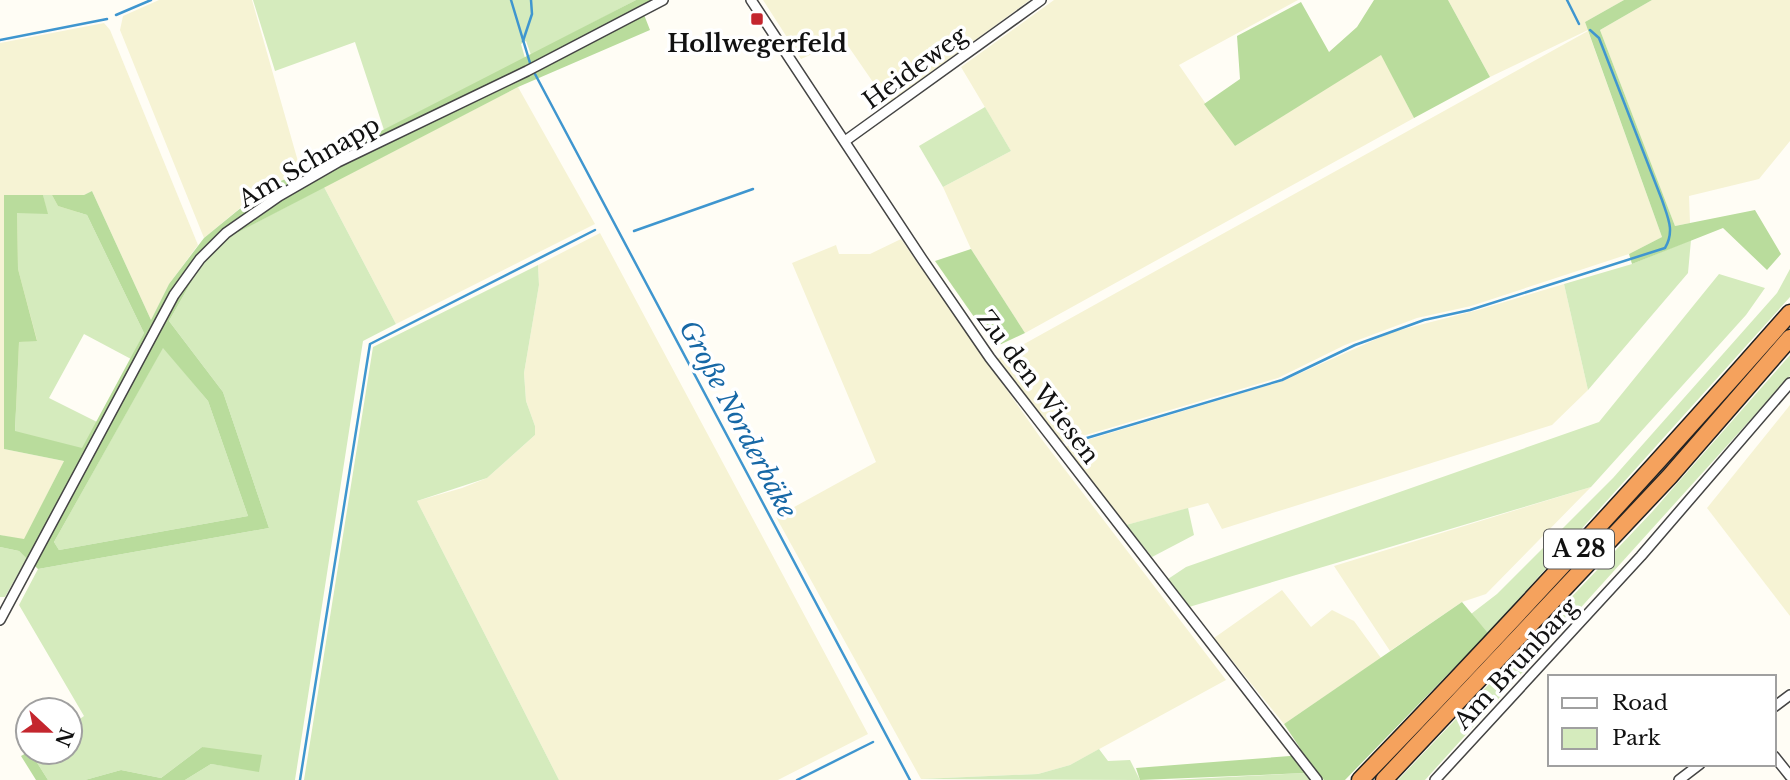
<svg xmlns="http://www.w3.org/2000/svg" width="1790" height="780" font-family="'Libre Baskerville',serif">
  <rect width="100%" height="100%" fill="#fffdf5"/>
  <g fill="#f6f3d4">
    <polygon points="159,0 252,0 301,172 264,188 204,238 120,30 123,16"/>
    <polygon points="763,0 1030,0 888,104 844,40 801,59"/>
    <polygon points="1054,0 1298,0 1179,65 1235,146 1381,54 1414,118 1025,333 971,249 943,187 1011,151 961,67"/>
    <polygon points="1448,0 1624,0 1585,22 1588,30 1490,77"/>
    <polygon points="1652,0 1790,0 1790,141 1759,179 1689,196 1690,223 1675,226 1600,30"/>
    <polygon points="104,23 110,30 198,245 169,284 151,320 92,191 84,195 4,449 64,461 24,540 0,535 0,43"/>
    <polygon points="1588,31 1662,237 1629,254 1471,306 1417,318 1345,345 1278,378 1059,443 997,359"/>
    <polygon points="518,87 595,224 396,324 324,187"/>
    <polygon points="600,233 868,734 778,780 559,780 417,501 462,488 487,478 535,435 535,426 526,401 524,373 539,285 538,265"/>
    <polygon points="901,239 1040,437 1226,680 1070,765 1038,774 921,779 776,517 876,462 792,263 836,245 839,254 870,254"/>
    <polygon points="1564,284 1588,390 1552,425 1222,529 1208,503 1126,525 1064,447 1283,381 1392,332 1478,310"/>
    <polygon points="1790,405 1790,616 1707,508"/>
    <polygon points="1591,487 1486,594 1462,602 1390,651 1334,566"/>
    <polygon points="1282,590 1311,627 1332,610 1354,621 1381,658 1284,724 1214,638"/>
  </g>
  <g fill="#d5ebbd">
    <polygon points="253,0 636,0 531,55 526,41 521,44 525,58 384,130 355,42 275,71"/>
    <polygon points="985,107 1011,151 943,187 919,146"/>
    <polygon points="324,187 396,324 363,341 295,780 185,780 211,764 259,771 202,747 161,778 121,770 85,780 48,780 36,761 50,752 70,752 70,726 84,716 19,605 38,569 269,528 223,392 169,321 202,263 229,237"/>
    <polygon points="43,195 52,195 58,206 87,215 144,333 131,359 84,334 49,398 97,422 83,449 15,432 19,342 37,340 18,269 17,213 47,213"/>
    <polygon points="1691,240 1688,273 1588,390 1564,284 1632,264"/>
    <polygon points="538,265 539,285 524,373 526,401 535,426 535,435 487,478 417,501 559,780 304,780 373,347"/>
    <polygon points="1790,269 1790,297 1488,633 1471,614 1497,594 1613,478 1777,293"/>
    <polygon points="1719,274 1765,288 1746,315 1591,487 1189,607 1168,579 1186,567 1599,422"/>
    <polygon points="163,347 208,401 248,516 59,550 54,542"/>
    <polygon points="1790,355 1790,376 1425,780 1398,780 1652,512"/>
    <polygon points="1188,508 1194,535 1152,557 1126,525"/>
    <polygon points="0,547 19,551 27,558 5,597 0,597"/>
    <polygon points="1099,749 1108,761 1130,760 1140,780 921,779 1038,774 1070,765"/>
    <polygon points="1306,773 1310,780 1171,780"/>
  </g>
  <g fill="#b9dc9c" fill-rule="evenodd">
    <path d="M636 0H654L641 7 650 30 518 87 229 237 202 263 169 321 223 392 269 528 38 569 19 551 0 547V535L24 539 64 461 4 449V195H43L48 214 17 213 18 269 37 341 19 342 15 431 82 448 144 333 87 215 58 206 52 195H84L92 191 151 320 169 284 204 238 265 188 301 172ZM163 348 208 401 248 516 59 550 54 542Z"/>
    <polygon points="1374,0 1448,0 1490,77 1414,118 1381,55 1235,146 1204,104 1240,79 1237,36 1301,2 1329,52 1357,27"/>
    <polygon points="1624,0 1652,0 1600,30 1675,226 1755,210 1781,254 1767,270 1723,228 1632,264 1629,254 1662,237 1585,22"/>
    <polygon points="971,249 1025,333 995,347 935,261"/>
    <polygon points="1462,602 1488,633 1345,780 1324,780 1314,770 1306,773 1140,780 1136,768 1290,756 1300,748 1284,724"/>
    <polygon points="202,747 262,755 259,772 211,764 185,780 85,780 121,770 161,778"/>
    <polygon points="28,752 50,752 36,761 48,780 36,780 21,756"/>
  </g>
  <g fill="none" stroke-linecap="round" stroke-linejoin="round">
    <g stroke="#3f96cf" stroke-width="2.5">
      <polyline points="511,0 530,63"/>
      <polyline points="1567,0 1579,24"/>
      <polyline points="116,15 151,0"/>
      <polyline points="0,40 107,19"/>
      <polyline points="523,41 532,14 531,0"/>
      <polyline points="535,74 910,780"/>
      <polyline points="634,231 753,189"/>
      <path d="M1070 443 1282 380 1355 345 1424 320 1470 310 1665 248C1675 231 1668 218 1662 200L1599 38 1590 30"/>
      <polyline points="300,780 370,344 595,230"/>
      <polyline points="797,780 873,742"/>
    </g>
    <g stroke="#444" stroke-width="12">
      <g id="street">
        <polyline points="751,0 922,259 990,358 1317,780"/>
        <polyline points="845,141 1041,0"/>
        <polyline points="0,620 174,295 200,259 226,233 279,196 338,162 527,71 663,0"/>
        <polyline points="1774,707 1790,695"/>
        <polyline points="1774,756 1790,776"/>
        <polyline points="1435,780 1641,556 1790,383"/>
        <polyline points="1679,780 1700,764"/>
      </g>
    </g>
    <g stroke="#222" stroke-width="19">
      <g id="highway">
        <path d="M1360 780C1507 628 1650 472 1790 313"/>
        <polyline points="1384,780 1670,476 1790,338"/>
      </g>
    </g>
    <use href="#street" stroke="#fff" stroke-width="9"/>
    <use href="#highway" stroke="#f5a25d" stroke-width="16"/>
  </g>
  <rect fill="#c4262e" stroke="#fff" stroke-width="2.5" x="750" y="12" width="14" height="14" rx="3.5"/>
  <g text-anchor="middle" stroke-width="7" stroke-linejoin="round" paint-order="stroke">
    <rect fill="#fff" stroke="#585858" stroke-width="2" x="1544" y="529.5" width="70" height="39" rx="5"/>
    <g font-size="23" font-weight="bold" fill="#111">
      <text x="1579" y="557">A 28</text>
    </g>
    <g font-size="24" font-weight="bold" fill="#111" stroke="#fff">
      <text x="757" y="52">Hollwegerfeld</text>
    </g>
    <g font-size="24" fill="#111" stroke="#fff">
      <text transform="translate(915 68) rotate(-36)" y="8">Heideweg</text>
      <text transform="translate(309 162) rotate(-30)" y="8">Am Schnapp</text>
      <text transform="translate(1038 387) rotate(53)" y="8">Zu den Wiesen</text>
      <text transform="translate(1516 664) rotate(-47)" y="8">Am Brunbarg</text>
    </g>
    <g font-size="26" font-style="italic" fill="#1768a6" stroke="#fff">
      <text transform="translate(738 419) rotate(62)" y="9">Große Norderbäke</text>
    </g>
  </g>
  <rect x="1548" y="675" width="228" height="91" fill="#ffffff" stroke="#a0a0a0" stroke-width="2"/>
  <rect x="1562" y="698" width="35" height="10" fill="#ffffff" stroke="#a0a0a0" stroke-width="2"/>
  <text x="1612" y="710" font-size="21" fill="#111111">Road</text>
  <rect x="1562" y="728" width="35" height="21" fill="#d5ebbd" stroke="#a0a0a0" stroke-width="2"/>
  <text x="1612" y="745" font-size="21" fill="#111111">Park</text>
  <g transform="translate(49 731) rotate(112)"><circle r="33" fill="#ffffff" stroke="#a0a0a0" stroke-width="2"/>
  <path d="M0-5L12 26L0 18L-12 26Z" fill="#c4262e"/>
  <text y="-10" font-size="19" font-weight="bold" text-anchor="middle" fill="#111111">N</text>
  </g>
</svg>
